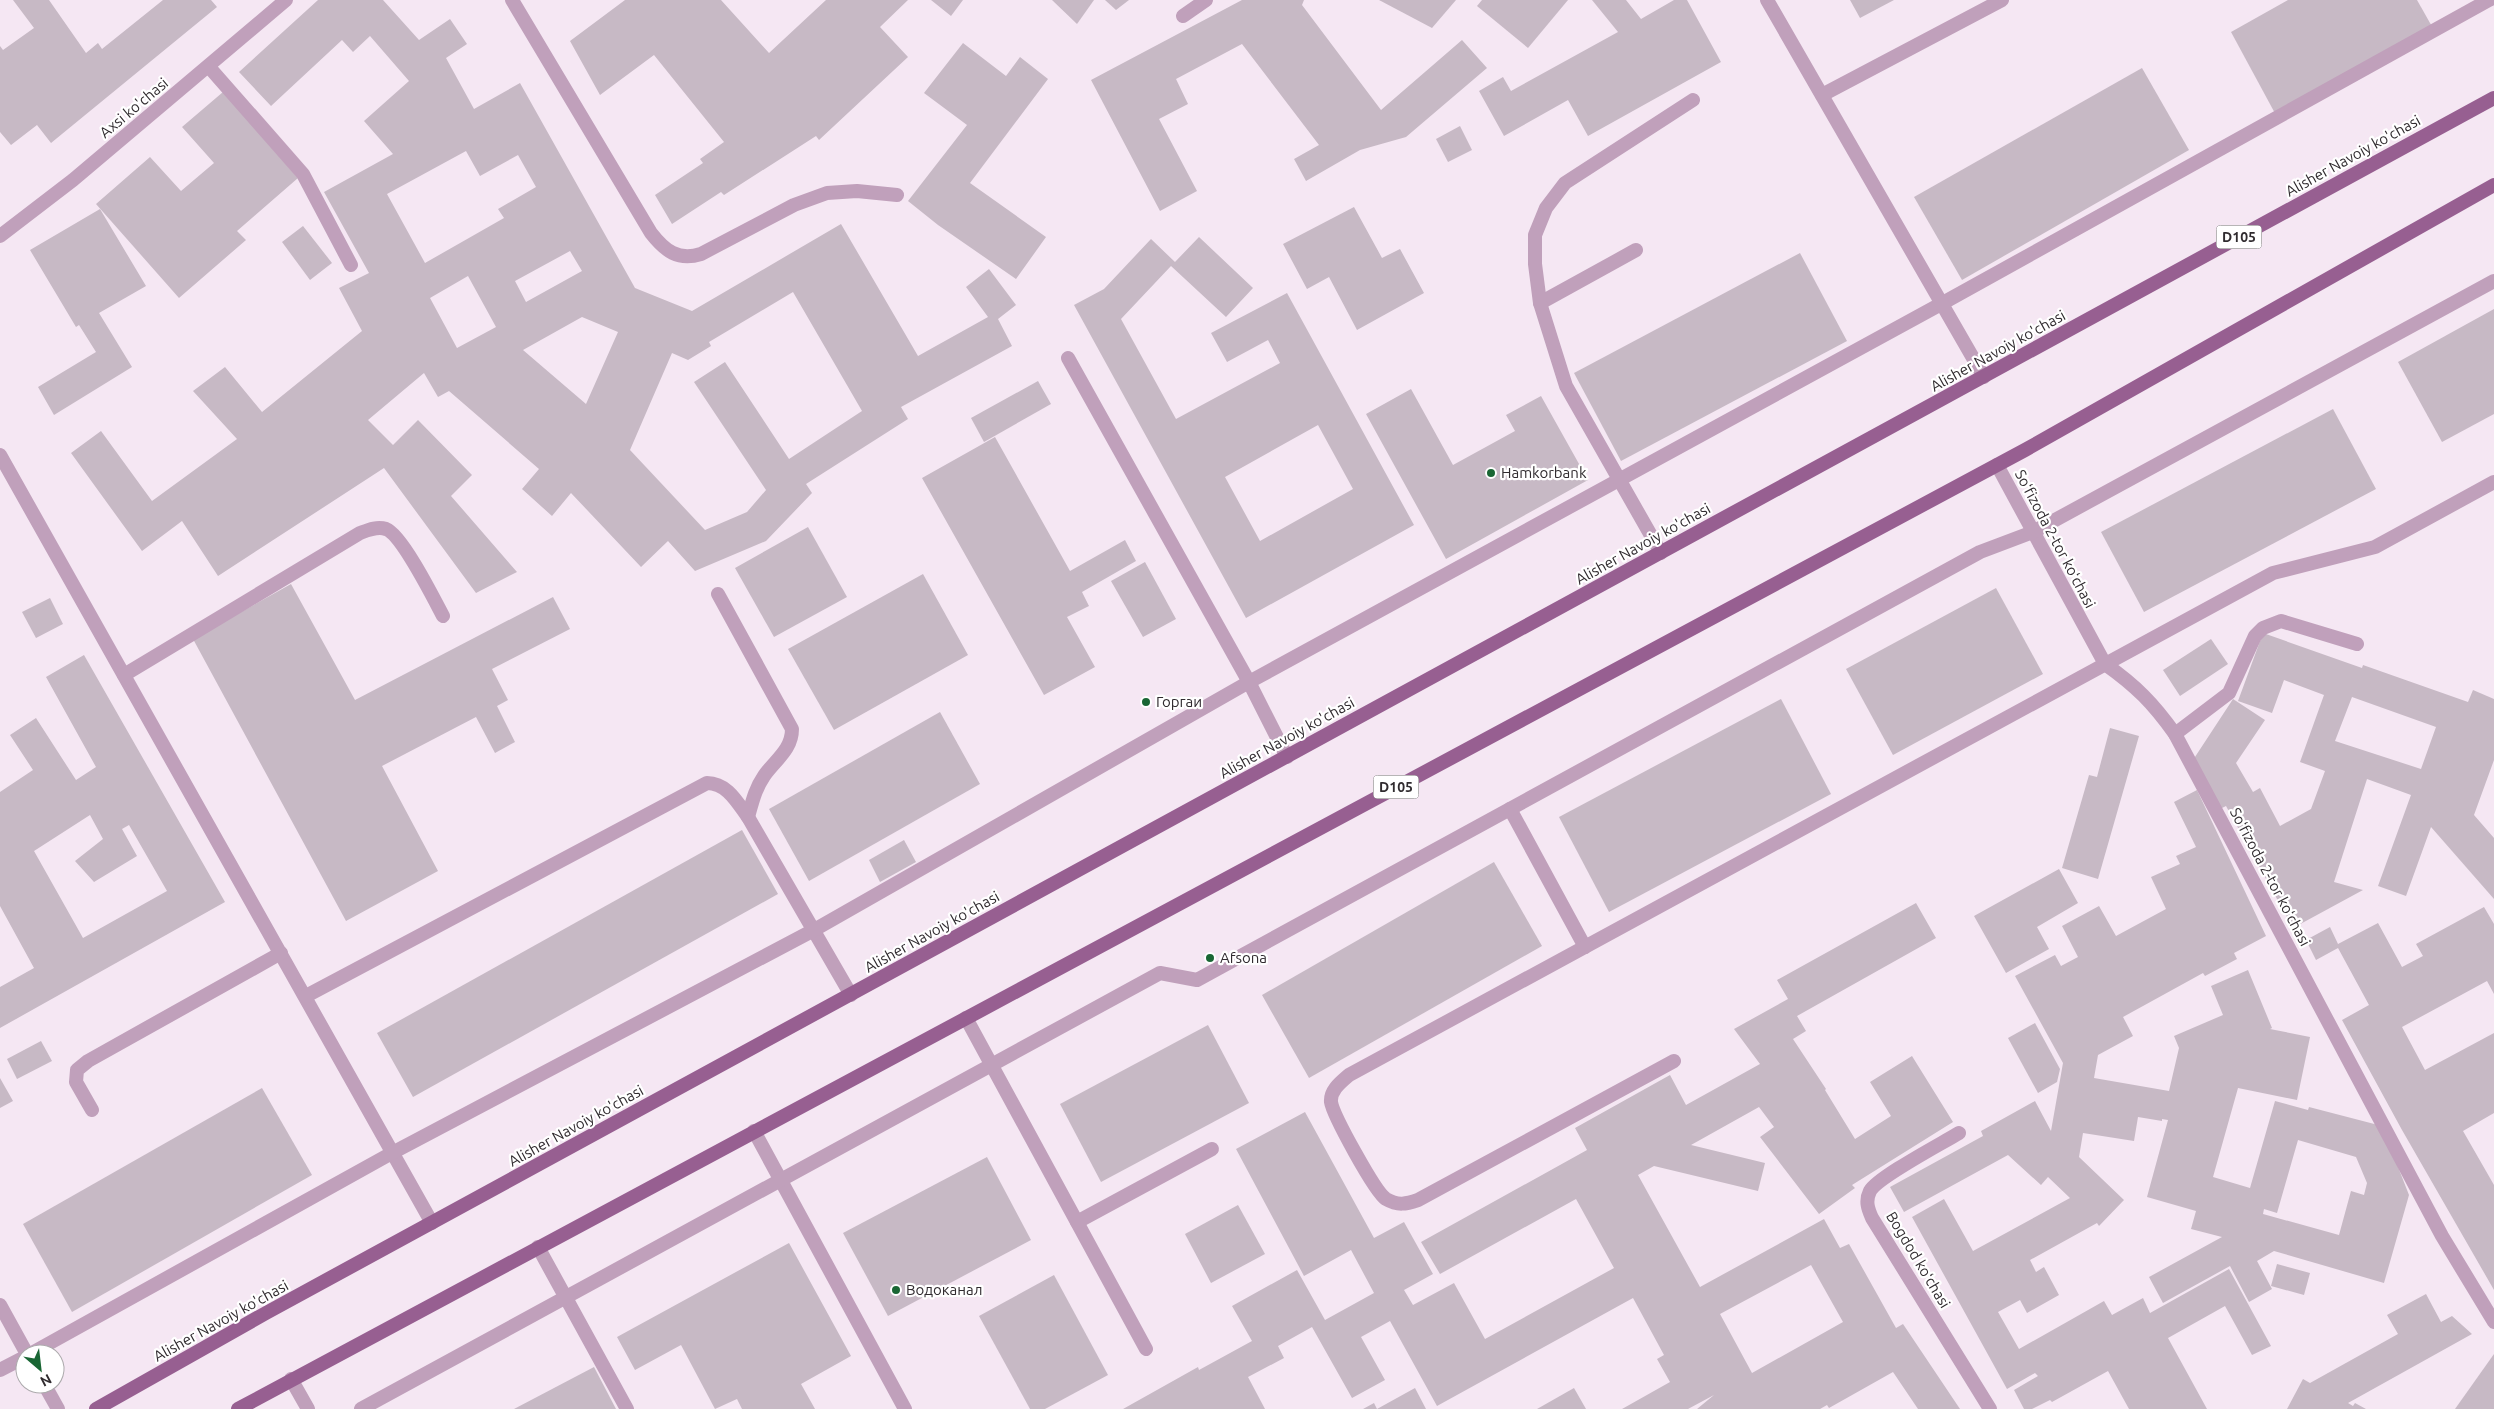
<svg xmlns="http://www.w3.org/2000/svg" width="2494" height="1409" font-family="Ubuntu,sans-serif">
  <rect width="100%" height="100%" fill="#f5e7f3"/>
  <g fill="#c7b9c5" fill-rule="evenodd">
    <polygon points="13,0 49,0 86,53 98,43 102,49 163,0 211,0 217,7 51,143 37,125 11,145 0,132 0,46 3,50 34,28"/>
    <path d="M318 0H383L419 40 450 19 467 44 446 58 474 109 520 83 635 288 692 311 841 224 918 356 988 317 966 287 989 269 1016 305 998 319 1012 346 901 407 908 419 806 484 812 493 766 541 695 571 668 541 641 567 571 493 552 516 522 489 539 469 449 391 438 397 424 373 368 420 393 445 418 420 472 475 451 496 517 572 476 593 384 468 218 576 182 521 142 551 71 453 101 431 152 501 237 439 193 391 225 367 262 412 362 331 339 288 369 273 324 192 393 154 364 121 409 81 370 36 353 52 342 40 271 106 239 72ZM466 151 480 176 518 155 536 187 498 209 504 218 425 263 387 194ZM570 251 582 271 526 302 515 281ZM468 276 496 327 457 348 430 298ZM793 292 862 411 789 459 725 362 694 382 766 490 747 512 705 530 630 450 672 353 688 360 711 346 709 342ZM582 317 618 332 586 404 523 350Z"/>
    <polygon points="625,0 721,0 769,53 826,0 908,0 880,27 908,57 819,140 816,136 724,195 721,192 672,224 655,195 703,163 700,159 724,142 654,55 600,95 570,41"/>
    <polygon points="931,0 963,0 951,16"/>
    <polygon points="1052,0 1094,0 1077,24"/>
    <polygon points="1105,0 1129,0 1116,10"/>
    <polygon points="1242,0 1304,0 1302,5 1381,110 1462,40 1487,68 1406,137 1360,150 1306,181 1294,159 1319,145 1242,44 1176,79 1188,104 1159,119 1197,191 1160,211 1091,80"/>
    <polygon points="1379,0 1456,0 1432,28"/>
    <polygon points="1482,0 1568,0 1528,48 1477,6"/>
    <polygon points="1592,0 1626,0 1641,19 1674,0 1687,0 1721,62 1588,136 1568,100 1504,136 1479,91 1503,77 1511,91 1618,32"/>
    <polygon points="1850,0 1894,0 1860,18"/>
    <polygon points="2288,0 2417,0 2434,30 2277,117 2231,32"/>
    <polygon points="963,43 1006,76 1020,57 1048,79 970,183 1046,237 1016,279 938,225 908,201 967,125 924,93"/>
    <polygon points="2142,68 2189,150 1962,280 1914,197"/>
    <polygon points="223,92 298,178 237,231 246,240 179,298 96,204 150,157 181,191 214,163 182,127"/>
    <polygon points="1460,126 1472,150 1448,162 1436,139"/>
    <polygon points="1354,207 1382,258 1400,249 1424,293 1357,330 1329,277 1307,289 1283,244"/>
    <polygon points="100,209 146,286 99,313 132,367 54,415 38,387 96,352 79,325 76,327 30,250"/>
    <polygon points="303,226 332,263 310,280 282,242"/>
    <path d="M1199 237 1253 288 1226 317 1171 266 1121 319 1176 419 1280 363 1268 340 1227 362 1211 333 1287 293 1414 525 1246 618 1074 305 1104 289 1151 239 1175 262ZM1318 425 1353 489 1260 541 1225 477Z"/>
    <polygon points="1800,253 1847,341 1621,461 1574,373"/>
    <polygon points="2494,309 2494,414 2442,442 2398,362"/>
    <polygon points="1038,381 1051,404 984,442 971,418"/>
    <polygon points="1411,389 1453,465 1515,431 1506,415 1541,396 1588,480 1446,559 1366,414"/>
    <polygon points="2333,409 2376,489 2144,612 2101,532"/>
    <polygon points="995,437 1070,571 1125,540 1136,561 1082,592 1089,606 1067,617 1095,667 1044,695 922,478"/>
    <polygon points="808,527 847,597 774,637 735,568"/>
    <polygon points="1145,562 1176,619 1143,637 1111,581"/>
    <polygon points="923,574 968,655 834,730 788,649"/>
    <polygon points="291,584 355,700 553,597 570,629 492,669 508,700 497,706 515,742 495,753 476,717 382,766 438,871 346,921 193,639"/>
    <polygon points="1996,588 2043,674 1893,755 1846,669"/>
    <polygon points="50,598 63,624 36,638 22,612"/>
    <path d="M2263 633 2362 668 2363 665 2468 702 2473 690 2494 699V760L2474 815 2494 838V899L2431 827 2406 896 2378 886 2411 795 2367 779 2334 882 2363 890 2293 928 2226 806 2220 809 2193 760 2233 699 2265 720 2236 763 2253 792 2260 788 2280 826 2311 809 2325 771 2300 762 2324 695 2284 680 2272 713 2238 701ZM2352 697 2436 727 2421 769 2335 741Z"/>
    <polygon points="2211,639 2228,664 2180,696 2163,670"/>
    <path d="M84 655 225 902 0 1028V987L34 968 0 906V792L33 770 10 735 36 718 76 780 96 767 46 677ZM90 815 103 839 75 861 94 882 137 856 122 829 129 825 167 891 83 938 34 851Z"/>
    <polygon points="1781,699 1831,794 1609,912 1559,817"/>
    <polygon points="940,712 980,784 809,881 769,809"/>
    <polygon points="2110,728 2139,736 2098,879 2062,868 2089,775 2097,777"/>
    <path d="M2197 790 2266 936 2234 953 2237 959 2205 976 2203 973 2123 1017 2133 1036 2098 1055 2094 1078 2169 1091 2179 1048 2174 1036 2223 1015 2211 986 2248 970 2272 1028 2270 1029 2310 1037 2297 1100 2238 1088 2213 1177 2250 1188 2275 1101 2308 1110 2309 1107 2382 1126 2409 1195 2384 1283 2274 1251 2257 1261 2272 1289 2249 1302 2230 1266 2163 1303 2149 1277 2222 1237 2191 1229 2196 1211 2147 1197 2168 1120 2162 1119V1121L2138 1117 2134 1141 2083 1133 2079 1157 2124 1200 2099 1226 2097 1223 2030 1260 2036 1272 2044 1267 2059 1295 2027 1313 2020 1300 1998 1312 2019 1349 2104 1301 2112 1315 2143 1298 2150 1313 2229 1269 2271 1346 2252 1355 2225 1306 2168 1338 2207 1409H2129L2108 1371 2052 1402 2050 1400 2032 1409H2024L2014 1390 2038 1376 2035 1373 2007 1389 1912 1217 1944 1199 1973 1251 2070 1198 2048 1177 2041 1185 2008 1155 1904 1212 1890 1187 1983 1136 1981 1131 2035 1101 2051 1131 2063 1063 2015 976 2055 955 2061 966 2078 957 2062 926 2099 906 2116 936 2166 909 2151 877 2180 864 2176 856 2196 847 2174 802ZM2298 1140 2356 1157 2367 1183 2364 1195 2351 1191 2339 1235 2263 1214 2264 1209 2277 1213Z"/>
    <polygon points="742,830 778,894 413,1097 377,1033"/>
    <polygon points="904,840 916,862 880,882 869,860"/>
    <polygon points="1494,862 1542,946 1309,1078 1262,995"/>
    <polygon points="2059,869 2078,903 2037,927 2049,949 2006,973 1974,916"/>
    <path d="M1916 903 1936 938 1797 1016 1806 1031 1793 1039 1826 1089 1825 1090 1855 1139 1891 1116 1870 1082 1912 1056 1953 1122 1852 1185 1855 1188 1819 1214 1760 1137 1774 1127 1759 1107 1691 1145 1765 1163 1758 1191 1654 1166 1638 1175 1700 1287 1824 1219 1840 1248 1849 1244 1896 1328 1903 1324 1960 1409H1918L1893 1372 1829 1408 1827 1405 1820 1409H1697L1714 1395 1688 1409H1622L1670 1382 1657 1359 1664 1355 1633 1298 1437 1406 1390 1321 1361 1337 1385 1380 1352 1398 1312 1327 1278 1346 1284 1358 1248 1377 1265 1409H1123L1198 1367 1199 1370 1252 1341 1232 1306 1297 1270 1325 1320 1374 1293 1351 1250 1304 1276 1236 1149 1305 1112 1374 1238 1404 1222 1433 1274 1404 1290 1413 1305 1454 1283 1485 1339 1614 1268 1576 1199 1440 1274 1421 1242 1587 1150 1575 1128 1670 1075 1686 1105 1760 1064 1734 1029 1788 999 1777 980ZM1811 1265 1843 1322 1752 1373 1720 1314Z"/>
    <polygon points="2484,907 2494,924 2494,994 2487,981 2402,1027 2425,1070 2494,1033 2494,1113 2463,1131 2494,1185 2494,1290 2402,1130 2342,1020 2369,1005 2338,948 2316,960 2306,940 2330,927 2338,944 2378,923 2402,967 2423,956 2416,944"/>
    <polygon points="2035,1023 2060,1069 2057,1082 2038,1093 2008,1038"/>
    <polygon points="1208,1025 1249,1103 1101,1182 1060,1104"/>
    <polygon points="41,1041 52,1061 17,1079 7,1059"/>
    <polygon points="0,1078 13,1101 0,1108"/>
    <polygon points="262,1088 312,1175 72,1312 23,1224"/>
    <polygon points="987,1157 1031,1240 888,1316 843,1233"/>
    <polygon points="1238,1205 1265,1254 1211,1283 1185,1234"/>
    <polygon points="789,1243 851,1356 801,1384 815,1409 742,1409 737,1399 715,1409 681,1345 635,1370 617,1337"/>
    <polygon points="2277,1264 2310,1273 2304,1295 2271,1286"/>
    <polygon points="1054,1275 1108,1375 1045,1409 1030,1409 979,1316"/>
    <polygon points="2426,1294 2441,1322 2452,1316 2472,1334 2348,1403 2353,1406 2355,1403 2366,1409 2287,1409 2303,1379 2310,1383 2398,1334 2387,1315"/>
    <polygon points="2494,1354 2494,1409 2455,1409"/>
    <polygon points="594,1367 616,1409 514,1409"/>
    <polygon points="1415,1388 1426,1409 1363,1409 1374,1403 1377,1409"/>
    <polygon points="1574,1388 1586,1409 1537,1409"/>
  </g>
  <g fill="none" stroke-linecap="round" stroke-linejoin="round">
    <g stroke="#c0a0bb" stroke-width="14">
      <path d="M512 0 651 233C665 251 678 261 701 254L794 205 827 193 857 191 897 195"/>
      <polyline points="209,67 303,174 351,265"/>
      <polyline points="1540,303 1636,250"/>
      <polyline points="1068,358 1249,682 1287,757"/>
      <polyline points="0,455 432,1223"/>
      <path d="M718 594 792 729C792 750 775 760 764 776 755 789 752 803 748 817"/>
      <path d="M124 675 360 533C368 530 377 526 386 529 402 535 434 599 443 616"/>
      <polyline points="2175,734 2229,693 2255,636 2263,628 2281,621 2357,644"/>
      <polyline points="1510,809 1585,947"/>
      <path d="M306 996 707 783C727 783 737 802 748 817L851 995"/>
      <polyline points="966,1018 1146,1349"/>
      <path d="M1674 1061 1418 1200C1406 1204 1398 1206 1386 1199 1375 1192 1333 1115 1331 1102 1330 1090 1341 1082 1349 1075L2273 573 2375 547 2494 482"/>
      <polyline points="92,1110 76,1082 77,1070 88,1061 281,953"/>
      <polyline points="754,1131 905,1409"/>
      <polyline points="1077,1222 1212,1149"/>
      <polyline points="538,1247 627,1409"/>
      <polyline points="30,1354 392,1153 814,930 1249,682 1941,304 2489,0"/>
      <polyline points="0,1370 25,1357"/>
    </g>
    <g stroke="#c0a0bb" stroke-width="14">
      <polyline points="1767,0 1984,377"/>
      <polyline points="1183,16 1206,0"/>
      <polyline points="1822,95 2002,0"/>
      <path d="M1997 465 2105 664C2136 686 2153 703 2175 734L2442 1236 2494 1322"/>
      <polyline points="1661,553 1566,386 1540,303 1535,264 1535,235 1546,208 1565,183 1693,100"/>
      <path d="M1959 1133C1941 1144 1878 1177 1870 1191 1865 1201 1868 1209 1872 1218L1990 1409"/>
      <polyline points="361,1409 1160,973 1197,980 1980,552 2033,532 2494,281"/>
    </g>
    <g stroke="#c0a0bb" stroke-width="14">
      <polyline points="0,236 73,180 286,0"/>
      <polyline points="0,1305 27,1354"/>
      <polyline points="291,1379 308,1409"/>
      <polyline points="44,1384 58,1409"/>
    </g>
    <g stroke="#975f91" stroke-width="14">
      <polyline points="96,1409 266,1313 2494,98"/>
      <polyline points="238,1409 2025,450 2494,185"/>
    </g>
  </g>
  <g fill="#196634" stroke="#fff" stroke-width="2">
    <circle cx="1491" cy="473" r="5"/>
    <circle cx="1146" cy="702" r="5"/>
    <circle cx="1210" cy="958" r="5"/>
    <circle cx="896" cy="1290" r="5"/>
  </g>
  <g text-anchor="middle" stroke-width="4.5" stroke-linejoin="round" paint-order="stroke">
    <g fill="#fff" stroke="#6e6b6d" stroke-width="1">
      <rect x="2216.5" y="225.5" width="45" height="23" rx="4"/>
      <rect x="1373.5" y="775.5" width="45" height="23" rx="4"/>
    </g>
    <g font-size="14" font-weight="bold" fill="#302b2f">
      <text x="2239" y="242">D105</text>
      <text x="1396" y="792">D105</text>
    </g>
    <g font-size="15" fill="#302b2f" stroke="#fff">
      <text transform="translate(134 108) rotate(-40)" y="5">Axsi ko'chasi</text>
      <text transform="translate(2353 156) rotate(-29)" y="5">Alisher Navoiy ko'chasi</text>
      <text transform="translate(1998 351) rotate(-29)" y="5">Alisher Navoiy ko'chasi</text>
      <text transform="translate(2055 539) rotate(62)" y="5">Soʻfizoda 2-tor koʻchasi</text>
      <text transform="translate(1643 544) rotate(-29)" y="5">Alisher Navoiy ko'chasi</text>
      <text transform="translate(1287 738) rotate(-29)" y="5">Alisher Navoiy ko'chasi</text>
      <text transform="translate(2270 877) rotate(62)" y="5">Soʻfizoda 2-tor koʻchasi</text>
      <text transform="translate(932 932) rotate(-29)" y="5">Alisher Navoiy ko'chasi</text>
      <text transform="translate(576 1126) rotate(-29)" y="5">Alisher Navoiy ko'chasi</text>
      <text transform="translate(1918 1260) rotate(59)" y="5">Bogdod koʻchasi</text>
      <text transform="translate(221 1321) rotate(-29)" y="5">Alisher Navoiy ko'chasi</text>
    </g>
    <g font-size="15" fill="#302b2f" stroke="#fff" text-anchor="start">
      <text x="1501" y="478">Hamkorbank</text>
      <text x="1156" y="707">Горгаи</text>
      <text x="1220" y="963">Afsona</text>
      <text x="906" y="1295">Водоканал</text>
    </g>
  </g>
  <g transform="translate(40 1369) rotate(152)"><circle r="24" fill="#ffffff" stroke="#acaaac"/>
  <path d="M0-4L9 19L0 12L-9 19Z" fill="#196634"/>
  <text y="-8" font-size="14" font-weight="bold" text-anchor="middle" fill="#302b2f">N</text>
  </g>
</svg>
